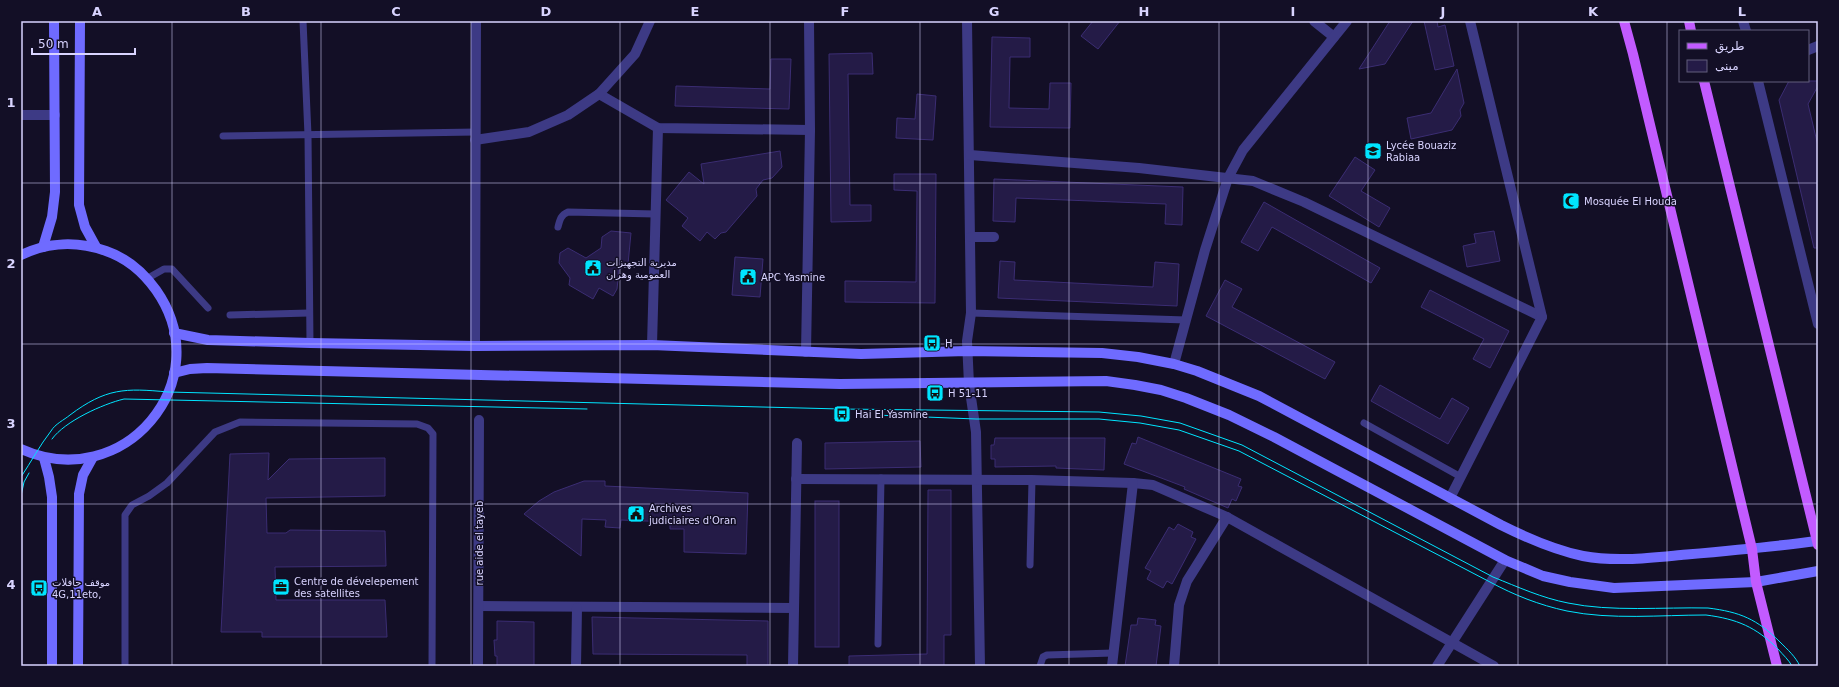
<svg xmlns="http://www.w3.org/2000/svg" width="1839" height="687" font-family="'DejaVu Sans',Vazirmatn,sans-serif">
  <rect width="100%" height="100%" fill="#130f26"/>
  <g fill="#241b47" stroke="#3b2d73">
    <polygon points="1093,21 1120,21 1098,49 1081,36"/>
    <polygon points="1390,21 1413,21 1385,64 1359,69"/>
    <polygon points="1424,21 1437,21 1438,27 1445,25 1454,66 1435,70"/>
    <polygon points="992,37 1030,38 1030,57 1010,57 1009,108 1049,109 1050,83 1071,83 1070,128 990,127"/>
    <polygon points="872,53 873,74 848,74 850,205 871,205 871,221 831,222 829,54"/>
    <polygon points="771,59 791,59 789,109 675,106 676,86 770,89"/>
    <polygon points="1457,69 1464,103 1460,110 1461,116 1452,130 1411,139 1407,118 1431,113"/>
    <polygon points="1789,81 1818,81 1818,86 1808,104 1818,146 1818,248 1814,248 1779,100"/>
    <polygon points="917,94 936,96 933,140 896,138 897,118 915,119"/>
    <polygon points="780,151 782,167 772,178 763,180 756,189 757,196 726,232 721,233 715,239 707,232 700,241 682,226 688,218 666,200 689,172 704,184 701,164"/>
    <polygon points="1355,157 1375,170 1361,191 1390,208 1379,227 1329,196"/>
    <polygon points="894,174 936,174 935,303 845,302 845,281 916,282 917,191 894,190"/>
    <polygon points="994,179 1183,187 1182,225 1165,224 1166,204 1016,198 1015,222 993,221"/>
    <polygon points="1264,202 1380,268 1371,283 1272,227 1258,251 1241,242"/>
    <polygon points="611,231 631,233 628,264 619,270 617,289 613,296 599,288 593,299 569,285 570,278 559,263 560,253 568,248 586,258 601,248 602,237"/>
    <polygon points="1494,231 1500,261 1467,267 1463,246 1476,243 1474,234"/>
    <polygon points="735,257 763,259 760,297 732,295"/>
    <polygon points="1000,261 1015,262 1014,280 1153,287 1155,262 1179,264 1177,306 998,298"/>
    <polygon points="1225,280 1242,289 1232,307 1335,362 1325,379 1206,316"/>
    <polygon points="1430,290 1509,331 1490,368 1473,359 1484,339 1421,307"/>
    <polygon points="1380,385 1440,419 1452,398 1469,408 1448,444 1371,401"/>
    <polygon points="1138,437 1241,479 1238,486 1242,487 1236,501 1232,499 1228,508 1184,489 1185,487 1124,464 1132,443 1136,444"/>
    <polygon points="995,438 1105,438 1104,470 1056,468 1056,466 995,467 995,459 991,459 991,445 994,445"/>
    <polygon points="920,441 921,467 825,469 825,443"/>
    <polygon points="269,453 268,480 289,459 385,458 385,496 266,498 267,533 286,533 290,530 385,531 386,566 275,567 276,600 385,600 387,637 262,637 262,632 221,632 230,454"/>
    <polygon points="584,481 605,481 605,486 748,493 746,554 684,552 684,529 670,529 670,522 621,520 620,528 605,527 606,520 582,519 581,556 524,514 539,501 554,492"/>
    <polygon points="928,490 951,490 951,635 944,635 944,666 849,666 849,656 927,654"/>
    <rect x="815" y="501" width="24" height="146"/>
    <polygon points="1178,524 1193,532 1191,537 1196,539 1172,584 1167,581 1163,588 1147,579 1151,571 1145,568 1169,527 1174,530"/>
    <polygon points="592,617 768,621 768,666 747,666 747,655 593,654"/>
    <polygon points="1138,618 1156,620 1155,625 1161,626 1156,666 1125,666 1131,625 1137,625"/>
    <polygon points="497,621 534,622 534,666 497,666 497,656 495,656 494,640 497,640"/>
  </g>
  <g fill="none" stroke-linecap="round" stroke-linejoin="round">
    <g stroke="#3d3a85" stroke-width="7">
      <polyline points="303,21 308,135 310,343"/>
      <polyline points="223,136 476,132"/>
      <path d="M558 227C560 219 561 215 568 212L655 214"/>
      <polyline points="148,278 164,269 172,269 208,308"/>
      <polyline points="971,313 1186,320"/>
      <polyline points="230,315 309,313"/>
      <polyline points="1364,423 1461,477"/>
      <polyline points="1030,565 1032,480"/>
      <polyline points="878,644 881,478"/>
      <polyline points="125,666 125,515 132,505 149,496 167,483 215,432 240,422 417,424 428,428 433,434 432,666"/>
      <polyline points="1040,666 1043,657 1047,655 1113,653"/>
    </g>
    <g stroke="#3d3a85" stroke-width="10">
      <polyline points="967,21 971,313 967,341 969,384 976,432 980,666"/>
      <polyline points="1314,21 1334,37"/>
      <polyline points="1743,21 1746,31"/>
      <polyline points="1808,50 1818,46"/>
      <polyline points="1758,81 1818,324"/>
      <polyline points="599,94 658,128 810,130"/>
      <polyline points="21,115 55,115"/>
      <polyline points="475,140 529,132 568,115 599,94 635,54 650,21"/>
      <polyline points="970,155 1139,168 1253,181 1304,202 1542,317"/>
      <polyline points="971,237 994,237"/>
      <polyline points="652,345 658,128"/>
      <polyline points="475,346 476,21"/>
      <polyline points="806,352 810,130 809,21"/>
      <polyline points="1174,364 1205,250 1228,178 1243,150 1347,21"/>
      <polyline points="796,479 1032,480 1133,483 1153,485 1227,517 1494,666"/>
      <polyline points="1450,498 1542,317 1470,21"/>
      <polyline points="479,606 794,608"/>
      <polyline points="478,666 479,420"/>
      <polyline points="576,666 577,608"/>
      <polyline points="793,666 797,443"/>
      <polyline points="1112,666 1133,483"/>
      <polyline points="1174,666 1179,605 1187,581 1227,517"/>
      <polyline points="1437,666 1505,560"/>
    </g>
    <g stroke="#6f6bff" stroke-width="10">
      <polyline points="80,21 79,205 85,227 96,247"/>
      <polyline points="43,247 52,217 55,192 54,21"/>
      <path d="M21 255C48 242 78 241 106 251 127 258 143 272 156 290 220 381 123 495 21 449"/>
      <path d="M174 333 208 340 310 343 475 346 652 345 861 354 967 351 1102 353 1138 357 1174 364 1197 371 1259 396 1501 525C1527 538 1554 550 1583 556 1615 562 1649 558 1681 555 1726 551 1772 547 1817 541"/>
      <polyline points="174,373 190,369 207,368 840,384 1106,381 1135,385 1161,390 1186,398 1229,415 1274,437 1505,560 1543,576 1570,582 1614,588 1756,582 1818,571"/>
      <polyline points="44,458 49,477 52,497 52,666"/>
      <polyline points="78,666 79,494 83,475 93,457"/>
    </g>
    <g stroke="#c25bff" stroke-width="10">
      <polyline points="1624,21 1633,54 1752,549 1756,582 1777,666"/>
      <polyline points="1689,21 1691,31"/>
      <polyline points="1704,81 1818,545"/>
    </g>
    <g stroke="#00e5ff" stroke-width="1">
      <path d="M875 415 976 419H1099L1140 423 1179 430 1239 451 1490 582C1514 595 1539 605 1567 611 1611 620 1661 615 1706 615 1737 619 1756 627 1778 649 1783 655 1789 660 1792 666"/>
      <path d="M52 439C65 421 103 404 124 399L587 409"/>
      <path d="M21 477C31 462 40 445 51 431 55 424 64 420 70 415 106 388 125 388 168 392L841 409 1099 412 1141 416 1180 423 1242 445 1493 577C1518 587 1542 598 1568 603 1610 612 1664 607 1708 608 1740 612 1757 619 1780 642 1788 650 1795 656 1800 666"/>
      <polyline points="21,496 24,482 29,473"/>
    </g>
  </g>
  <path fill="none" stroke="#d9d4ff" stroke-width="1" stroke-opacity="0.55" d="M172 21V666M321 21V666M471 21V666M620 21V666M770 21V666M920 21V666M1069 21V666M1219 21V666M1368 21V666M1518 21V666M1667 21V666M21 183H1818M21 344H1818M21 504H1818"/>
  <defs>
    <g id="school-square" transform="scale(0.9)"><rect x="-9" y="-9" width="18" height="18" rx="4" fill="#00e5ff" stroke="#130f26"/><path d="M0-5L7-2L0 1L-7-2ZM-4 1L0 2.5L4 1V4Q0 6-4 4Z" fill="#111"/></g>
    <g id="mosque-square" transform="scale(0.9)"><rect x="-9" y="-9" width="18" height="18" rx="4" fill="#00e5ff" stroke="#130f26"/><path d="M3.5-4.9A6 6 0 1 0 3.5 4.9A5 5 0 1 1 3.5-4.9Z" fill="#111"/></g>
    <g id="civic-square" transform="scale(0.9)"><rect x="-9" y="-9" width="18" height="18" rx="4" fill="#00e5ff" stroke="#130f26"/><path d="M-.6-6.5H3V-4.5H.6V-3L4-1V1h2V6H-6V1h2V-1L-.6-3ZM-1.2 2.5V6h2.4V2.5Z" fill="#111"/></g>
    <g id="bus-square" transform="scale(0.9)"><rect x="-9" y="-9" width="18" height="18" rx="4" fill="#00e5ff" stroke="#130f26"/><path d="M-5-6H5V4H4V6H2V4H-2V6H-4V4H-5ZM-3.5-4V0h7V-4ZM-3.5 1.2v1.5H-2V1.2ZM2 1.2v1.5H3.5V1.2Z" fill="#111"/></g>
    <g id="office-square" transform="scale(0.9)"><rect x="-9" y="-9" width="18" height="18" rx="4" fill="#00e5ff" stroke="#130f26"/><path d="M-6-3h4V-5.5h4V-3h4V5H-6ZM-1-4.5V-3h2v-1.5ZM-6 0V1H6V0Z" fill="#111"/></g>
  </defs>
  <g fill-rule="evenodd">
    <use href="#school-square" x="1373" y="151"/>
    <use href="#mosque-square" x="1571" y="201"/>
    <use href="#civic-square" x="593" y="268"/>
    <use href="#civic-square" x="748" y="277"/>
    <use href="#bus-square" x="932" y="343"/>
    <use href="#bus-square" x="935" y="393"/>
    <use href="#bus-square" x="842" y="414"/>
    <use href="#civic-square" x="636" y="514"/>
    <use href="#office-square" x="281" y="587"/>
    <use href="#bus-square" x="39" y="588"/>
  </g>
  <g text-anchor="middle" stroke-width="3" stroke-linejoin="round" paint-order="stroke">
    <g font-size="10" fill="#d9d4ff" stroke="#130f26" text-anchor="start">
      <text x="1386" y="149">Lycée Bouaziz<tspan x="1386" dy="12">Rabiaa</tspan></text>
      <text x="1584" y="205">Mosquée El Houda</text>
      <text x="606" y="266">مديرية التجهيزات<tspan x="606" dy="12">العمومية وهران</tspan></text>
      <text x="761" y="281">APC Yasmine</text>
      <text x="945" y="347">H</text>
      <text x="948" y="397">H 51-11</text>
      <text x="855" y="418">Hai El Yasmine</text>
      <text x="649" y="512">Archives<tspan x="649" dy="12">judiciaires d'Oran</tspan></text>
      <text x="294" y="585">Centre de dévelepement<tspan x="294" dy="12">des satellites</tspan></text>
      <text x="52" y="586">موقف حافلات<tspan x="52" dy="12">4G,11eto,</tspan></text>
    </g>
    <g font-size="10" fill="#d9d4ff" stroke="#130f26">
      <text transform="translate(479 543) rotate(-90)" y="4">rue aide el tayeb</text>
    </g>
  </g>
  <rect width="1839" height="687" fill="none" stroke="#130f26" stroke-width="44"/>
  <rect x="1679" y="30" width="130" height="52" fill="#130f26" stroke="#625e7d"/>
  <rect x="1687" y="43" width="20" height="6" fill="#c25bff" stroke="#625e7d"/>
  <text x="1715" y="50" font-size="12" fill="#d9d4ff">طريق</text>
  <rect x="1687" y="60" width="20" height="12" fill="#241b47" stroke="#625e7d"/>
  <text x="1715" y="70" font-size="12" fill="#d9d4ff">مبنى</text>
  <path d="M32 48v6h103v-6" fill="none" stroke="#d9d4ff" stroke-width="2"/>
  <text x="38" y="48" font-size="12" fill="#d9d4ff" stroke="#130f26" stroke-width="3" paint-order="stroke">50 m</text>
  <rect x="22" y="22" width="1795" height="643" fill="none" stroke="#d9d4ff" stroke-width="1.5"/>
  <g font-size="13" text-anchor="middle" font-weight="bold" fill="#d9d4ff">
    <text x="97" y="16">A</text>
    <text x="246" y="16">B</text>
    <text x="396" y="16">C</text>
    <text x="546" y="16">D</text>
    <text x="695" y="16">E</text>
    <text x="845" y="16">F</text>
    <text x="994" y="16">G</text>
    <text x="1144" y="16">H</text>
    <text x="1293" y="16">I</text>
    <text x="1443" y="16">J</text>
    <text x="1593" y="16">K</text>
    <text x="1742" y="16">L</text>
    <text x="11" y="107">1</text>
    <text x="11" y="268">2</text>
    <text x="11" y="428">3</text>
    <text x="11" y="589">4</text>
  </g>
</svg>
